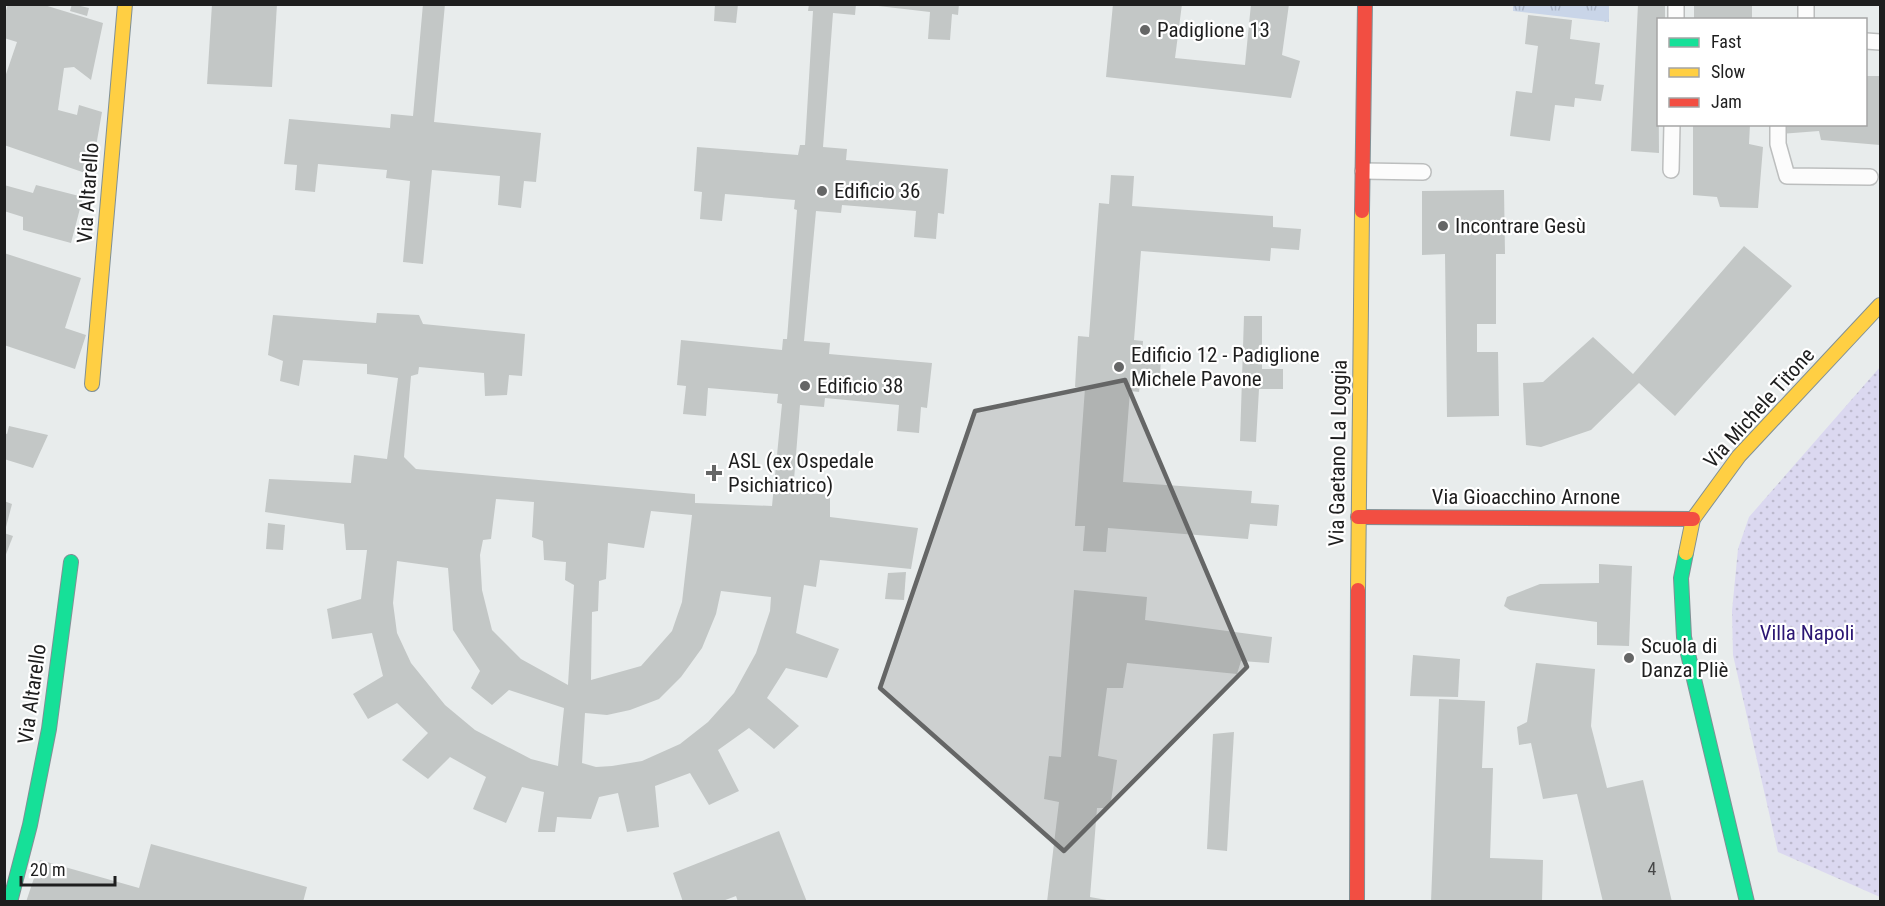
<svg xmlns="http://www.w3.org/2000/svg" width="1885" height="906" font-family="'Roboto Condensed',sans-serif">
  <defs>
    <pattern id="grass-tufts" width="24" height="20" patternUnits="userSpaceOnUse" patternTransform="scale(1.5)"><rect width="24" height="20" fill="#c9d5e8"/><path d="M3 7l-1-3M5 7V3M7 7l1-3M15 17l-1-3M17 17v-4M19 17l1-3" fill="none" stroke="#acb6c7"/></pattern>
    <pattern id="park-dots" width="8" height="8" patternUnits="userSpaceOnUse" patternTransform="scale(1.5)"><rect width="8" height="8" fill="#dbd8f0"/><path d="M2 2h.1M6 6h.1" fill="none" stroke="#bcb9cd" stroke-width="1.8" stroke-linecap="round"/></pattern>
  </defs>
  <rect width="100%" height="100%" fill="#e8ecec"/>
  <polygon fill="url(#grass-tufts)" points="1513,5 1609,5 1609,22 1513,11"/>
  <polygon fill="url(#park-dots)" points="1880,367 1880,897 1778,852 1733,655 1732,611 1738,549 1749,517"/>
  <g fill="#c3c7c6" fill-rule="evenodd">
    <polygon points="8,4 41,4 103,23 91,80 74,67 64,68 58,110 77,115 79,105 102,112 91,175 4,145 4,80 17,42 4,38 4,17"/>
    <polygon points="72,4 89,8 87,16 70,11"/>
    <polygon points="212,4 277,4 272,87 207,84"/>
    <polygon points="423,4 445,4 434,122 541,133 536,182 524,181 521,208 498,205 500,176 432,170 423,264 403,262 410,181 386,178 387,170 318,164 315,192 295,190 297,165 284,164 289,119 390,128 391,114 413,116"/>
    <polygon points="715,4 738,4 736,23 714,21"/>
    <path d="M809 4H856L855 15 833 13 823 147 847 149 846 160 948 169 944 214 938 213 936 239 914 237 916 211 842 205 841 213 816 211 804 341 830 343 829 354 932 363 927 408 921 407 919 433 897 431 899 405 825 398 824 407 800 405 793 492 830 495V517L918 528 911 569 820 560 816 587 804 585 796 633 839 649 827 678 786 668 767 698 799 726 774 749 749 728 718 750 739 791 709 805 690 773 655 786 659 827 627 832 618 793 599 797 591 819 557 817 555 832H538L544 792 522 787 506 823 473 809 486 777 450 757 428 779 402 760 428 733 397 703 368 719 353 694 383 676 372 633 332 639 327 609 361 599 367 550H346L344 524 265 512 269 479 351 483 354 455 387 459 398 378 367 374V364L303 360 299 386 280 381 283 361 268 355 273 315 376 323 377 313 419 315 423 324 525 334 522 376 509 375 507 395 485 396 484 373 419 367 418 374 411 376 404 457 416 469 695 494V503L772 506 782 404 777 403 778 394 708 388 706 416 683 414 686 386 677 385 681 340 782 350 783 339H787L797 210 794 209 795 200 725 194 722 221 700 219 702 192 694 191 697 147 798 155 800 145H805L813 11H808ZM496 499 534 502 532 537 543 541 544 560 566 562 565 580 574 585 568 685 521 659 492 630 482 590 480 555 483 540 491 539ZM651 511 692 515 682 602 672 631 641 666 591 680 592 612 598 611 599 581 606 579 608 543 644 548ZM397 561 448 568 453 630 480 671 471 688 492 705 509 690 564 708 558 766 531 759 475 730 445 705 411 663 397 633 393 603ZM721 591 771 597 770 611 756 653 734 693 708 722 680 744 642 761 612 766 596 767 582 763 585 713 607 715 630 710 659 699 681 677 702 648 716 614Z"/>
    <polygon points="861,4 959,4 958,15 952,14 950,40 928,39 930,12"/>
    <polygon points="1113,4 1182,4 1175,58 1245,65 1251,4 1289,4 1282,55 1300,61 1291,98 1106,77"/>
    <polygon points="1638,4 1665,4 1665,20 1658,20 1659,153 1631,151"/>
    <rect x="1694" y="4" width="58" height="16"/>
    <polygon points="1528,15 1572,20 1570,39 1600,43 1595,84 1604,85 1601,101 1575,98 1574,107 1555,105 1550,141 1510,136 1516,91 1532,93 1538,46 1525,44"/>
    <polygon points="1866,76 1880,76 1880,145 1821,140 1819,131 1780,134 1766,124 1866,124"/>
    <polygon points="1693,124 1750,124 1749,144 1763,147 1758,208 1720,207 1717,197 1693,195"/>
    <polygon points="1111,175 1134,176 1132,206 1273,216 1273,227 1301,229 1299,250 1271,248 1270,261 1141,251 1134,340 1143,341 1142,356 1161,357 1160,378 1141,377 1139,392 1130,391 1123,482 1252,491 1251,503 1279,505 1277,526 1250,524 1248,539 1108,528 1106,552 1083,551 1085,526 1075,526 1085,388 1075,387 1078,336 1089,337 1099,203 1109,204"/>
    <polygon points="4,185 33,193 36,185 83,197 71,243 23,230 23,217 4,211"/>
    <polygon points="1504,190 1505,254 1496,254 1496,324 1477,324 1477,352 1498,352 1499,416 1447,417 1445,254 1422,255 1422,191"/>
    <polygon points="1744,246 1792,286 1675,416 1639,383 1591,430 1541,447 1526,445 1523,383 1543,382 1593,337 1633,374"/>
    <polygon points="4,253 81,278 65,328 86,335 75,369 4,345"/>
    <polygon points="1244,316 1262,316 1262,369 1283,369 1283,389 1259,389 1256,442 1240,441"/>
    <polygon points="9,426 48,435 33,468 4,459 4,433 7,434"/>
    <polygon points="4,501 12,504 5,531 4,531"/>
    <polygon points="268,523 285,525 283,550 266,549"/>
    <polygon points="4,533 13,536 5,557 4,557"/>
    <polygon points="1599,564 1632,566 1629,646 1597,645 1597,622 1510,610 1504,606 1507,597 1540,584 1599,583"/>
    <polygon points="906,572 904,600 885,599 888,573"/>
    <polygon points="1074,590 1147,597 1145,620 1272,637 1269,663 1241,661 1237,674 1127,663 1123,688 1107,688 1098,756 1117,760 1110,808 1097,808 1090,897 1118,902 1047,902 1059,802 1044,799 1049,756 1061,757"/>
    <polygon points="1413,655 1460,659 1458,697 1410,696"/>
    <polygon points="1536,663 1595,669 1591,726 1607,788 1643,780 1672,902 1603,902 1577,794 1543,799 1531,743 1519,745 1517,727 1527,722"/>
    <polygon points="1439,699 1485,701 1482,768 1493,768 1490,858 1543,860 1542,902 1431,902"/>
    <polygon points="1234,732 1227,851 1207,849 1213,734"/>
    <polygon points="779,831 807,902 738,902 736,896 720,902 683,902 673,873"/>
    <polygon points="151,844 307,887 303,902 26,902 40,860 139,888"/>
  </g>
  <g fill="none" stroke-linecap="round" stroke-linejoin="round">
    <g stroke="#bcbebe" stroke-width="18">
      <g id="lane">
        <polyline points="1676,20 1676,4"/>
        <polyline points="1806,20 1806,4"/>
        <polyline points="1866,41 1880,42"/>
        <polyline points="1778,124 1778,144 1787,176 1870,177"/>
        <polyline points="1671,170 1672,124"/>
        <polyline points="1363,171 1423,172"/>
      </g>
    </g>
    <g stroke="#819095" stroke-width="16">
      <g id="fast">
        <polyline points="1686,553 1681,578 1684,637 1747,902"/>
        <polyline points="10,902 30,825 49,729 71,562"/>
      </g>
    </g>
    <g stroke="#819095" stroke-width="16">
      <g id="slow">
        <polyline points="92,384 125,4"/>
        <polyline points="1686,553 1693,519 1739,456 1880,305"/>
        <polyline points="1358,590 1362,211"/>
      </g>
    </g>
    <g stroke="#819095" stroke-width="16">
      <g id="jam">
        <polyline points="1362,211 1365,4"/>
        <polyline points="1358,517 1693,519"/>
        <polyline points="1357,902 1358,590"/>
      </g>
    </g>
    <use href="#lane" stroke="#fcfcfc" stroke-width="15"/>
    <use href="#fast" stroke="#16e098" stroke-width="14"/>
    <use href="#slow" stroke="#ffcf43" stroke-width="14"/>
    <use href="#jam" stroke="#f24e42" stroke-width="14"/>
  </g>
  <path fill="#656666" fill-opacity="0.2" stroke="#656666" stroke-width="4.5" stroke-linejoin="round" d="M1125 380 1247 667 1064 851 880 688 975 411Z"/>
  <g fill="#656666" stroke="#fff" stroke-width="2">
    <circle cx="1145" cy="30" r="6"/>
    <circle cx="822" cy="191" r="6"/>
    <circle cx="1443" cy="226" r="6"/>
    <circle cx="1119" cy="367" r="6"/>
    <circle cx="805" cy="386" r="6"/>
    <path d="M711 464h6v6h6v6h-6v6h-6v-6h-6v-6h6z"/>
    <circle cx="1629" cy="658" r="6"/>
  </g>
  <g text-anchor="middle" stroke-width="4.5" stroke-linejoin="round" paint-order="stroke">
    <g font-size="18" fill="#474848">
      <text x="1652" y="875">4</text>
    </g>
    <g font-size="21" fill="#1e1e1e" stroke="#fff" text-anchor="start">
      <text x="1157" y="37">Padiglione 13</text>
      <text x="834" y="198">Edificio 36</text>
      <text x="1455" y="233">Incontrare Gesù</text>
      <text x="1131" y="362">Edificio 12 - Padiglione<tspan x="1131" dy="24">Michele Pavone</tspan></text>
      <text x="817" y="393">Edificio 38</text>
      <text x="728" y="468">ASL (ex Ospedale<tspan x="728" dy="24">Psichiatrico)</tspan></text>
      <text x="1641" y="653">Scuola di<tspan x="1641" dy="24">Danza Pliè</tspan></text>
    </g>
    <g font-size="21" fill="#1e1e1e" stroke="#fff">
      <text transform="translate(88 193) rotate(-86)" y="7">Via Altarello</text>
      <text transform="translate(1759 408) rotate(-48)" y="7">Via Michele Titone</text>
      <text transform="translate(1338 453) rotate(-89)" y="7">Via Gaetano La Loggia</text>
      <text x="1526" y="504">Via Gioacchino Arnone</text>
      <text transform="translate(32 694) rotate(-82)" y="7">Via Altarello</text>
    </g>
    <g font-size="21" fill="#2b1673" stroke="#fff">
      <text x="1807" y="640">Villa Napoli</text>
    </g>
  </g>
  <rect width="1885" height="906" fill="none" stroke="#1e1e1e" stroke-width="12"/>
  <rect x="1657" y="18" width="210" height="108" fill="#ffffff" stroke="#a5a5a5" stroke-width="1.5"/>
  <rect x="1669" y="38" width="30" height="9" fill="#16e098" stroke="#a5a5a5" stroke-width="1.5"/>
  <text x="1711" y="48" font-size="18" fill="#1e1e1e">Fast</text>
  <rect x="1669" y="68" width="30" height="9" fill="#ffcf43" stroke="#a5a5a5" stroke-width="1.5"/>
  <text x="1711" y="78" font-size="18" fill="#1e1e1e">Slow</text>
  <rect x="1669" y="98" width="30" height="9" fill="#f24e42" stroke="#a5a5a5" stroke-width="1.5"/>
  <text x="1711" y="108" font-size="18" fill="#1e1e1e">Jam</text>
  <path d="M21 876v9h94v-9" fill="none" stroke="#1e1e1e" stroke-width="3"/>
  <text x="30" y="876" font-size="18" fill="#1e1e1e" stroke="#ffffff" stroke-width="4.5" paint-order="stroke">20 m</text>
</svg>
